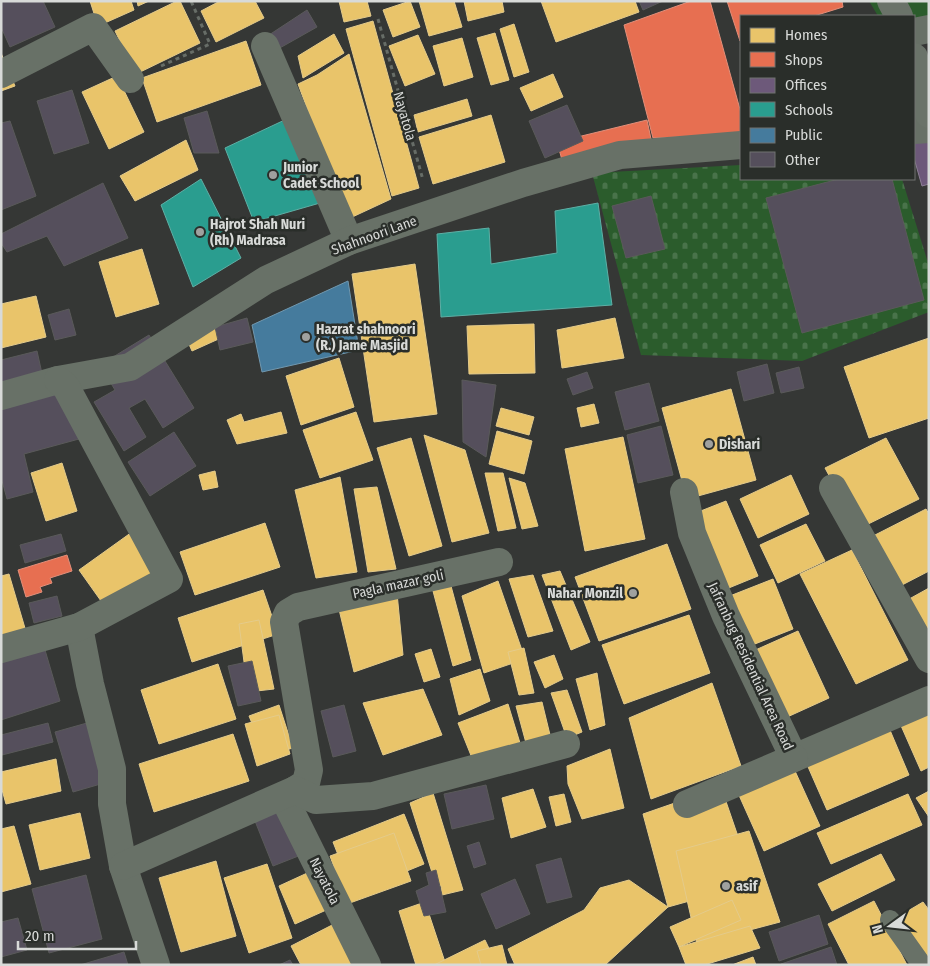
<svg xmlns="http://www.w3.org/2000/svg" width="930" height="966" font-family="'Fira Sans Condensed',sans-serif">
  <defs>
    <pattern id="cemetery-stones" width="16" height="16" patternUnits="userSpaceOnUse" patternTransform="scale(1.25)"><rect width="16" height="16" fill="#2b5c2c"/><path d="M2 7V4a2 2 0 0 1 4 0v3zM10 15v-3a2 2 0 0 1 4 0v3z" fill="#49734a"/></pattern>
  </defs>
  <rect width="100%" height="100%" fill="#353735"/>
  <polygon fill="#2b5c2c" points="869,1 929,1 929,17 914,20 914,16 878,16"/>
  <polygon fill="url(#cemetery-stones)" points="741,165 741,179 902,179 929,266 929,312 802,361 641,355 592,173"/>
  <g fill="#e9c46a" stroke="#e4cb8b">
    <polygon points="90,1 131,1 134,10 98,26"/>
    <polygon points="137,1 149,1 138,6"/>
    <polygon points="177,1 180,1 200,43 136,74 115,31"/>
    <polygon points="220,1 255,1 264,18 216,42 201,11"/>
    <polygon points="339,1 367,1 371,16 344,22"/>
    <polygon points="410,1 420,27 393,37 383,10"/>
    <polygon points="419,1 454,1 462,27 429,36"/>
    <polygon points="464,1 502,1 504,12 468,21"/>
    <polygon points="541,1 635,1 639,12 556,42"/>
    <polygon points="373,21 419,188 392,196 346,29"/>
    <polygon points="514,24 529,72 514,77 500,29"/>
    <polygon points="495,33 509,80 491,85 477,38"/>
    <polygon points="334,34 344,53 303,78 298,56"/>
    <polygon points="418,35 435,74 405,86 389,46"/>
    <polygon points="462,38 473,77 444,86 433,46"/>
    <polygon points="246,41 261,85 157,122 142,78"/>
    <polygon points="1,53 15,86 1,91"/>
    <polygon points="349,54 391,199 348,219 298,84 317,75"/>
    <polygon points="553,74 563,97 531,111 520,88"/>
    <polygon points="117,76 144,132 109,149 82,92"/>
    <polygon points="467,99 472,116 418,132 414,115"/>
    <polygon points="491,115 505,162 433,184 419,137"/>
    <polygon points="186,140 198,170 135,201 120,176"/>
    <polygon points="142,249 159,304 116,317 99,262"/>
    <polygon points="415,264 437,414 374,422 352,274"/>
    <polygon points="36,296 46,337 1,348 1,304"/>
    <polygon points="211,310 223,337 192,351 180,324"/>
    <polygon points="615,318 624,358 562,368 557,330"/>
    <polygon points="534,324 535,373 469,374 467,326"/>
    <polygon points="929,338 929,418 869,438 844,367"/>
    <polygon points="339,358 354,407 301,425 286,376"/>
    <polygon points="731,389 756,480 687,499 662,408"/>
    <polygon points="594,404 599,423 581,427 577,408"/>
    <polygon points="501,408 534,417 529,435 496,426"/>
    <polygon points="281,412 287,433 237,444 227,420 241,414 244,422"/>
    <polygon points="356,412 373,460 320,478 303,430"/>
    <polygon points="497,431 532,441 524,474 489,464"/>
    <polygon points="424,435 465,450 489,533 452,542"/>
    <polygon points="623,437 645,539 585,551 565,449"/>
    <polygon points="411,438 442,546 409,556 377,448"/>
    <polygon points="886,438 919,499 858,529 825,468"/>
    <polygon points="62,463 77,511 46,521 31,473"/>
    <polygon points="215,471 218,487 203,490 199,475"/>
    <polygon points="485,473 503,473 516,528 498,531"/>
    <polygon points="791,475 809,514 758,538 740,499"/>
    <polygon points="340,477 357,572 316,578 295,490"/>
    <polygon points="509,478 525,483 538,526 522,529"/>
    <polygon points="377,487 396,569 368,572 354,489"/>
    <polygon points="726,501 758,576 714,594 683,518"/>
    <polygon points="926,509 929,514 929,571 902,585 875,535"/>
    <polygon points="265,523 280,567 195,595 180,552"/>
    <polygon points="806,524 825,561 778,583 760,545"/>
    <polygon points="139,527 166,564 106,608 79,570"/>
    <polygon points="667,544 691,609 599,641 575,577"/>
    <polygon points="852,550 908,660 856,684 800,574"/>
    <polygon points="560,571 590,642 571,650 542,575"/>
    <polygon points="9,574 27,635 1,642 1,576"/>
    <polygon points="533,575 553,631 528,637 509,579"/>
    <polygon points="773,579 793,629 737,651 717,601"/>
    <polygon points="498,581 525,659 484,673 462,596"/>
    <polygon points="451,586 471,660 453,666 433,591"/>
    <polygon points="929,588 929,666 893,608"/>
    <polygon points="263,590 278,634 192,662 178,618"/>
    <polygon points="397,593 403,655 354,672 337,601"/>
    <polygon points="689,615 710,673 624,704 602,645"/>
    <polygon points="259,620 274,689 248,692 239,624"/>
    <polygon points="798,631 829,698 774,723 742,656"/>
    <polygon points="524,648 534,693 519,695 508,652"/>
    <polygon points="431,649 440,677 424,682 415,654"/>
    <polygon points="554,655 563,679 545,688 534,662"/>
    <polygon points="218,664 236,719 159,744 141,690"/>
    <polygon points="480,669 490,701 459,715 450,679"/>
    <polygon points="597,673 605,725 590,730 576,679"/>
    <polygon points="712,683 741,766 651,799 629,718"/>
    <polygon points="423,689 442,735 383,755 363,703"/>
    <polygon points="567,690 582,732 567,738 551,693"/>
    <polygon points="542,702 551,739 526,743 516,706"/>
    <polygon points="929,702 929,767 921,771 891,703"/>
    <polygon points="508,704 520,743 474,763 458,723"/>
    <polygon points="279,705 293,748 275,753 269,733 258,738 249,716"/>
    <polygon points="881,709 909,775 827,810 798,744"/>
    <polygon points="279,715 290,754 257,766 245,724"/>
    <polygon points="233,734 249,781 154,812 139,764"/>
    <polygon points="610,749 624,808 582,819 568,784 567,766"/>
    <polygon points="785,749 820,826 764,851 729,773"/>
    <polygon points="56,759 61,791 6,804 1,786 1,772"/>
    <polygon points="721,787 754,883 668,907 643,814"/>
    <polygon points="533,789 546,827 511,838 502,798"/>
    <polygon points="929,791 929,817 916,798"/>
    <polygon points="433,793 463,890 442,895 441,886 436,885 410,803"/>
    <polygon points="564,794 571,822 556,826 549,797"/>
    <polygon points="908,794 922,825 831,864 817,833"/>
    <polygon points="80,813 90,858 40,870 29,825"/>
    <polygon points="404,814 424,864 353,893 333,842"/>
    <polygon points="14,826 31,884 1,892 1,829"/>
    <polygon points="749,831 780,922 697,944 676,851"/>
    <polygon points="394,833 411,881 347,904 330,856"/>
    <polygon points="881,854 895,880 832,911 818,884"/>
    <polygon points="216,861 236,936 181,952 159,878"/>
    <polygon points="267,864 292,938 249,953 224,878"/>
    <polygon points="316,869 333,907 295,924 279,886"/>
    <polygon points="629,880 668,907 605,965 515,965 508,949 584,910 600,888"/>
    <polygon points="732,900 741,920 679,947 670,927"/>
    <polygon points="874,901 907,965 849,965 828,924"/>
    <polygon points="425,902 446,965 416,965 399,911"/>
    <polygon points="923,902 929,910 929,965 896,918"/>
    <polygon points="338,922 361,965 301,965 291,946"/>
    <polygon points="750,926 760,948 704,965 686,965 679,947"/>
    <polygon points="485,940 497,965 434,965"/>
    <polygon points="502,945 507,965 481,965 477,951"/>
    <polygon points="753,957 756,965 732,965"/>
  </g>
  <g fill="#e76f51" stroke="#e28f7a">
    <polygon points="691,1 710,1 741,113 741,135 653,138 624,25"/>
    <polygon points="727,1 842,1 843,7 814,16 741,16 740,41"/>
    <polygon points="647,120 651,139 562,160 557,142"/>
    <polygon points="67,555 72,571 50,578 52,583 40,587 42,592 26,597 18,570"/>
  </g>
  <polygon fill="#6d597a" stroke="#8d8096" points="929,126 929,184 922,186 914,158 914,131"/>
  <g fill="#2a9d8f" stroke="#5eafa5">
    <polygon points="291,117 320,203 254,222 225,148"/>
    <polygon points="201,179 241,258 193,287 161,205"/>
    <polygon points="598,203 612,305 441,317 437,234 489,228 491,264 557,253 555,211"/>
  </g>
  <polygon fill="#457b9d" stroke="#7198af" points="348,281 359,350 262,372 252,325"/>
  <g fill="#554f5c" stroke="#5a5a5a">
    <polygon points="1,1 43,1 55,27 10,47 1,27"/>
    <polygon points="639,1 663,1 643,10"/>
    <polygon points="307,10 317,27 278,49 269,35"/>
    <polygon points="72,90 89,143 54,154 37,101"/>
    <polygon points="567,105 583,141 545,158 529,121"/>
    <polygon points="207,111 219,153 194,153 184,118"/>
    <polygon points="10,121 36,196 1,210 1,123"/>
    <polygon points="839,179 892,179 924,300 802,333 766,198"/>
    <polygon points="103,183 128,238 64,266 47,236 7,252 1,243 1,234"/>
    <polygon points="651,196 665,249 626,258 612,206"/>
    <polygon points="69,309 76,335 55,340 48,315"/>
    <polygon points="247,318 253,342 220,350 215,327"/>
    <polygon points="149,335 194,408 163,428 145,399 129,408 146,437 124,451 94,402 115,390 100,365"/>
    <polygon points="37,351 43,378 1,388 1,360"/>
    <polygon points="767,364 774,393 744,401 737,372"/>
    <polygon points="799,367 804,388 781,393 776,373"/>
    <polygon points="587,372 593,388 573,395 567,379"/>
    <polygon points="462,380 496,385 486,457 463,442"/>
    <polygon points="649,383 659,421 625,430 615,392"/>
    <polygon points="67,391 79,439 24,454 33,492 7,499 1,477 1,408"/>
    <polygon points="661,426 673,475 638,483 627,435"/>
    <polygon points="174,432 196,466 150,496 128,462"/>
    <polygon points="61,534 66,551 25,563 20,545"/>
    <polygon points="57,596 62,616 34,623 29,603"/>
    <polygon points="45,650 60,701 1,720 1,663"/>
    <polygon points="252,661 261,701 238,706 228,666"/>
    <polygon points="344,705 356,751 333,757 321,711"/>
    <polygon points="94,721 111,781 73,792 55,732"/>
    <polygon points="48,723 53,742 2,755 1,735"/>
    <polygon points="486,785 494,819 452,829 444,794"/>
    <polygon points="281,805 301,855 273,866 253,816"/>
    <polygon points="479,842 486,864 474,868 467,846"/>
    <polygon points="561,858 572,897 547,903 536,865"/>
    <polygon points="436,870 446,912 424,916 416,891 429,885 426,873"/>
    <polygon points="86,875 102,939 49,953 32,889"/>
    <polygon points="515,879 530,914 496,929 481,894"/>
    <polygon points="819,915 828,944 779,961 769,932"/>
    <polygon points="18,918 27,950 1,957 1,922"/>
    <polygon points="831,947 837,965 782,965 781,964"/>
    <polygon points="124,952 128,965 80,965"/>
    <polygon points="290,960 293,965 279,965"/>
  </g>
  <g fill="none" stroke-linecap="round" stroke-linejoin="round">
    <g stroke="#676d67" stroke-width="3" stroke-dasharray="4 4" stroke-linecap="butt">
      <polyline points="378,19 423,180"/>
      <polyline points="161,66 210,44 191,1"/>
    </g>
    <polyline stroke="#687167" stroke-width="20" points="890,920 922,965"/>
    <g stroke="#687167" stroke-width="28">
      <polyline points="914,32 929,29"/>
      <polyline points="265,46 349,241"/>
      <polyline points="1,74 93,27 130,79"/>
      <polyline points="914,130 929,129"/>
      <polyline points="1,396 58,380 130,367 266,280 349,241 523,183 620,155 741,145"/>
      <polyline points="833,488 929,659"/>
      <polyline points="684,492 692,533 726,616 794,758 929,700"/>
      <polyline points="79,627 90,684 112,769 112,804 123,866 156,965"/>
      <polyline points="1,649 79,627 169,579 66,387 58,380"/>
      <polyline points="295,790 306,783 309,770 284,622 288,613 298,607 499,562"/>
      <polyline points="283,796 367,965"/>
      <polyline points="687,804 794,758"/>
      <polyline points="123,866 295,790 316,800 373,796 566,744"/>
    </g>
    <g stroke="#6a7369" stroke-width="28">
      <polyline points="891,1 899,16"/>
      <polyline points="914,57 929,114"/>
    </g>
  </g>
  <g fill="#9fa19f" stroke="#2a2e2a" stroke-width="2">
    <circle cx="273" cy="175" r="5"/>
    <circle cx="200" cy="232" r="5"/>
    <circle cx="306" cy="337" r="5"/>
    <circle cx="709" cy="444" r="5"/>
    <circle cx="633" cy="593" r="5"/>
    <circle cx="726" cy="886" r="5"/>
  </g>
  <g text-anchor="middle" stroke-width="5" stroke-linejoin="round" paint-order="stroke">
    <g font-size="14" fill="#d8dad8" stroke="#2a2e2a">
      <text transform="translate(405 116) rotate(74)" y="5">Nayatola</text>
      <text transform="translate(374 235) rotate(-20)" y="5">Shahnoori Lane</text>
      <text transform="translate(398 584) rotate(-12)" y="5">Pagla mazar goli</text>
      <text transform="translate(751 666) rotate(65)" y="5">Jafranbug Residential Area Road</text>
      <text transform="translate(325 881) rotate(63)" y="5">Nayatola</text>
    </g>
    <g font-size="14" font-weight="bold" fill="#d8dad8" stroke="#2a2e2a" text-anchor="start">
      <text x="283" y="172">Junior<tspan x="283" dy="16">Cadet School</tspan></text>
      <text x="210" y="229">Hajrot Shah Nuri<tspan x="210" dy="16">(Rh) Madrasa</tspan></text>
      <text x="316" y="334">Hazrat shahnoori<tspan x="316" dy="16">(R.) Jame Masjid</tspan></text>
      <text x="719" y="449">Dishari</text>
      <text x="623" y="598" text-anchor="end">Nahar Monzil</text>
      <text x="736" y="891">asif</text>
    </g>
  </g>
  <rect width="930" height="966" fill="none" stroke="#d8dad8" stroke-width="5"/>
  <rect x="740" y="15" width="175" height="165" fill="#2a2e2a" stroke="#707370"/>
  <rect x="750" y="28" width="25" height="15" fill="#e9c46a" stroke="#707370"/>
  <text x="785" y="40" font-size="15" fill="#d8dad8">Homes</text>
  <rect x="750" y="52" width="25" height="15" fill="#e76f51" stroke="#707370"/>
  <text x="785" y="65" font-size="15" fill="#d8dad8">Shops</text>
  <rect x="750" y="78" width="25" height="15" fill="#6d597a" stroke="#707370"/>
  <text x="785" y="90" font-size="15" fill="#d8dad8">Offices</text>
  <rect x="750" y="102" width="25" height="15" fill="#2a9d8f" stroke="#707370"/>
  <text x="785" y="115" font-size="15" fill="#d8dad8">Schools</text>
  <rect x="750" y="128" width="25" height="15" fill="#457b9d" stroke="#707370"/>
  <text x="785" y="140" font-size="15" fill="#d8dad8">Public</text>
  <rect x="750" y="152" width="25" height="15" fill="#554f5c" stroke="#707370"/>
  <text x="785" y="165" font-size="15" fill="#d8dad8">Other</text>
  <g transform="translate(890 926) rotate(255)" stroke="#2a2e2a" stroke-width="4" paint-order="stroke">
  <path d="M0-4L9 19L0 12L-9 19Z" fill="#d8dad8"/>
  <text y="-8" font-size="14" font-weight="bold" text-anchor="middle" fill="#d8dad8">N</text>
  </g>
  <path d="M18 941v8h118v-8" fill="none" stroke="#d8dad8" stroke-width="2.5"/>
  <text x="25" y="941" font-size="15" fill="#d8dad8" stroke="#2a2e2a" stroke-width="4" paint-order="stroke">20 m</text>
</svg>
